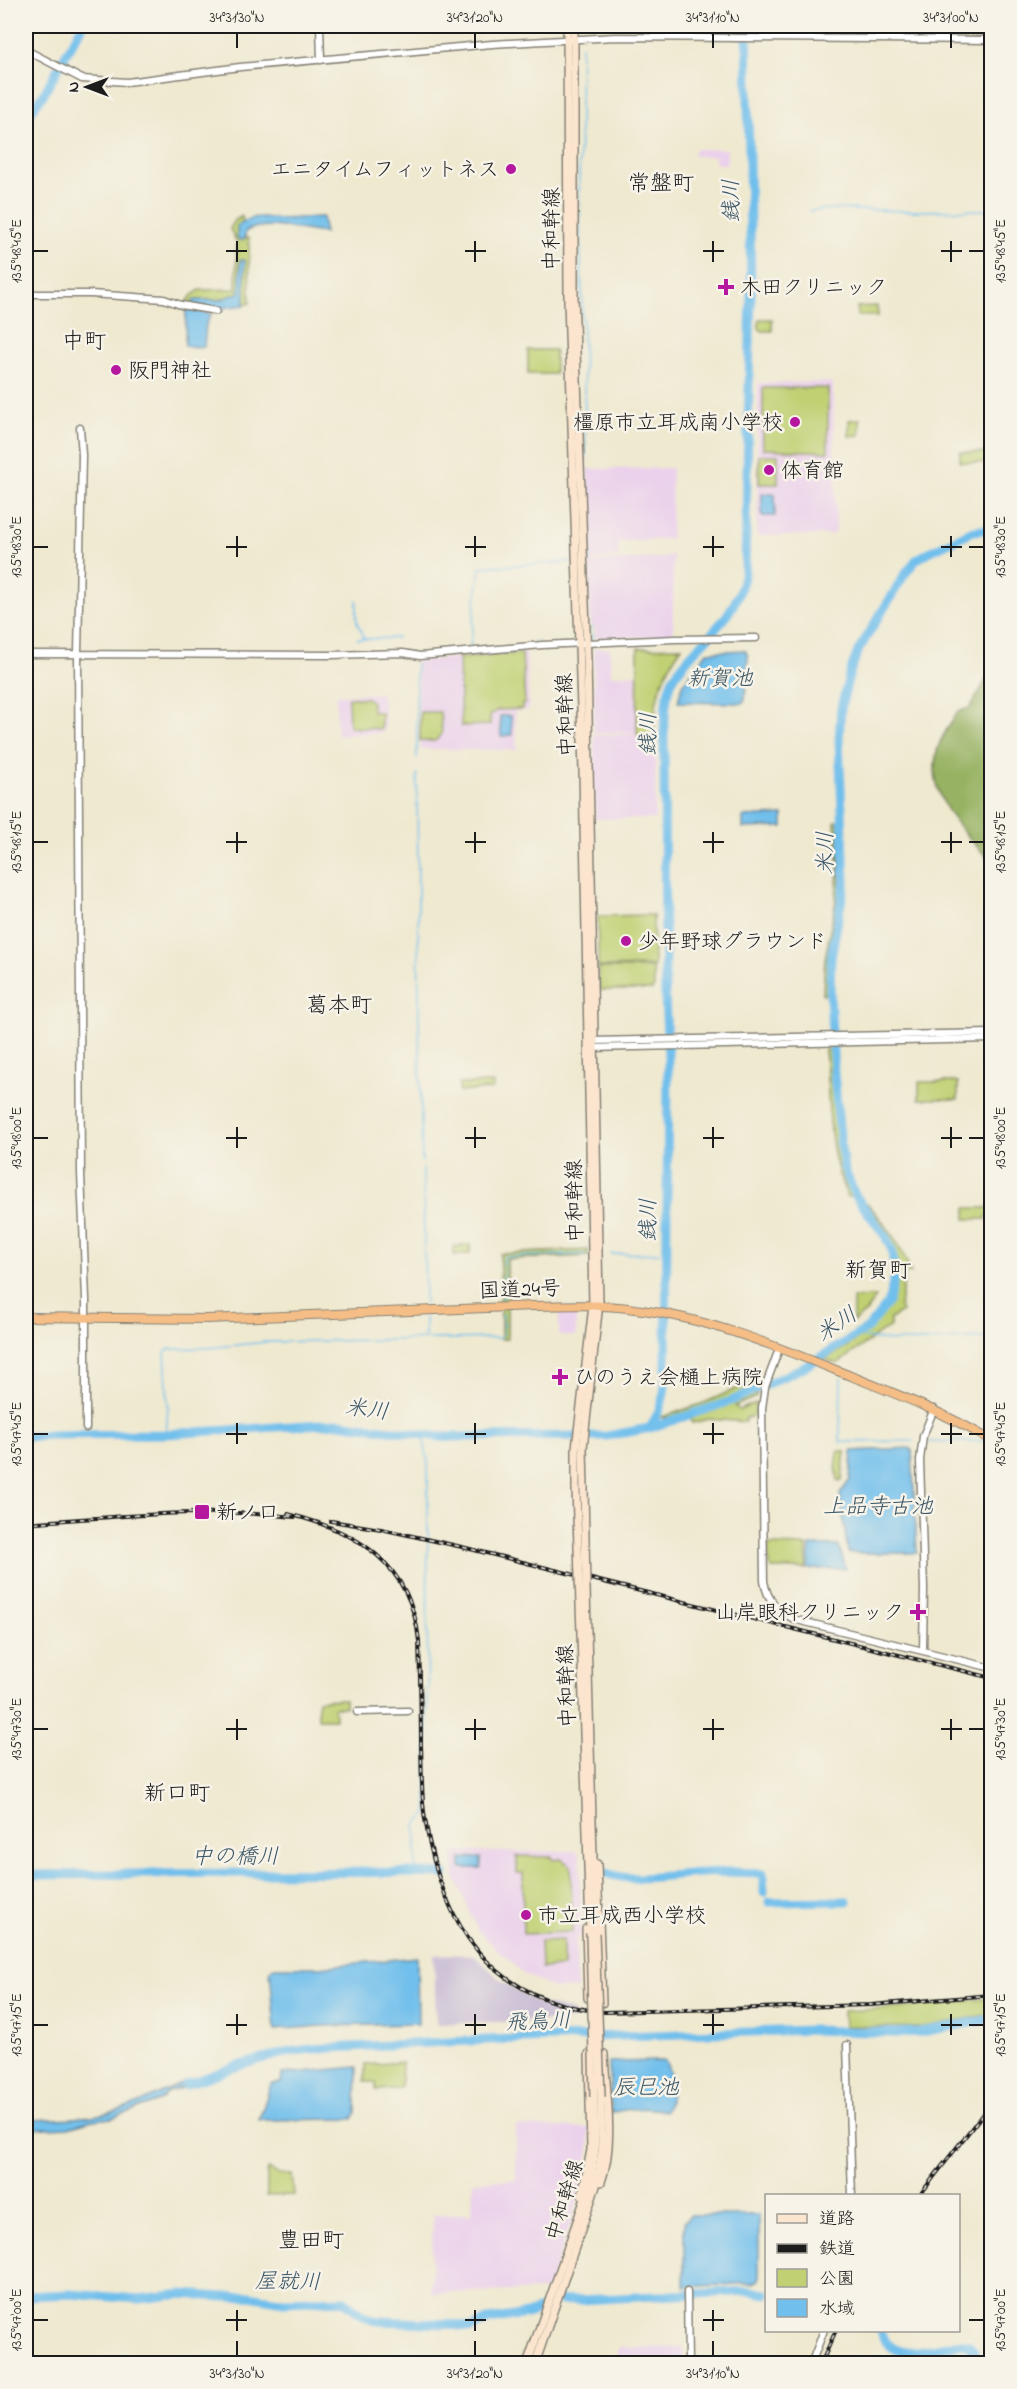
<svg xmlns="http://www.w3.org/2000/svg" width="1017" height="2389" font-family="'Indie Flower','Klee One',sans-serif">
  <rect width="100%" height="100%" fill="#f7f3e8"/>
  <filter id="ink" filterUnits="userSpaceOnUse"><feTurbulence type="fractalNoise" baseFrequency=".0167" numOctaves="2"/><feDisplacementMap in="SourceGraphic" scale="12" xChannelSelector="R" yChannelSelector="G"/><feConvolveMatrix kernelMatrix="1 2 1 2 8 2 1 2 1" color-interpolation-filters="sRGB"/></filter>
  <filter id="wash" filterUnits="userSpaceOnUse"><feTurbulence type="fractalNoise" baseFrequency=".008" numOctaves="4" result="noise"/><feDisplacementMap in="SourceGraphic" scale="24" xChannelSelector="R" yChannelSelector="G"/><feGaussianBlur stdDeviation="1.35" result="paint"/><feColorMatrix in="noise" values="0 0 0 0 0 0 0 0 0 0 0 0 0 0 0 0 0 1.4 0 .05"/><feComposite in="paint" operator="in"/></filter>
  <g filter="url(#wash)">
    <rect width="100%" height="100%" fill="#efe9d0"/>
    <g fill="#ebd1eb">
      <polygon points="694,149 727,149 727,164 715,164 715,156 694,156"/>
      <polygon points="833,382 836,531 830,535 757,536 758,383"/>
      <polygon points="672,468 671,539 618,541 618,557 590,560 587,469"/>
      <polygon points="673,554 673,636 595,638 595,627 591,627 589,562 664,558"/>
      <polygon points="594,648 610,648 611,675 638,674 637,732 594,733"/>
      <polygon points="526,651 529,710 515,711 517,750 420,749 417,661"/>
      <polygon points="382,693 385,729 379,733 337,735 336,695"/>
      <polygon points="637,734 656,752 655,819 595,819 594,735"/>
      <rect x="559" y="1311" width="17" height="25"/>
      <polygon points="576,1851 580,1855 581,1937 576,1937 577,1989 555,1989 525,1975 478,1931 455,1877 453,1852"/>
      <polygon points="516,2126 589,2128 589,2150 580,2194 548,2290 431,2293 433,2215 472,2214 473,2181 516,2180"/>
      <polygon points="683,2347 683,2363 617,2363 617,2350 620,2348"/>
    </g>
    <polygon fill="#cbbfd5" points="434,1954 475,1955 500,1980 535,2002 574,2011 574,2020 436,2024"/>
    <g fill="#c0d072" stroke="#6e7647" stroke-width="1.5">
      <polygon points="242,216 245,238 249,238 250,303 245,305 240,293 220,300 194,300 192,305 186,303 192,295 200,290 236,289 237,243 230,229 234,221"/>
      <polygon points="877,306 878,316 858,316 857,307"/>
      <polygon points="759,319 772,319 772,331 762,331 759,328"/>
      <rect x="528" y="350" width="27" height="24"/>
      <polygon points="763,388 828,388 828,452 763,449"/>
      <polygon points="860,419 860,435 849,436 849,420"/>
      <polygon points="960,452 991,453 991,463 960,462"/>
      <rect x="759" y="455" width="19" height="29"/>
      <path d="M682 647C656 682 653 708 654 751L637 734 638 648Z"/>
      <polygon points="522,653 525,704 522,704 522,709 498,710 490,715 490,725 461,726 459,658"/>
      <polygon points="348,698 367,698 372,702 372,712 381,712 381,729 349,727"/>
      <polygon points="420,712 440,712 442,734 435,741 420,741"/>
      <polygon points="838,821 840,896 828,959 828,994 823,994 825,959 836,900 838,868 835,822"/>
      <polygon points="653,915 654,966 598,967 598,916"/>
      <polygon points="598,968 653,968 654,987 652,990 599,990"/>
      <path d="M830 1049 833 1104 840 1165 853 1196 848 1197C826 1152 830 1098 825 1050Z"/>
      <rect x="919" y="1082" width="39" height="17"/>
      <polygon points="493,1083 493,1089 459,1092 459,1084"/>
      <path d="M867 1203C886 1224 902 1246 911 1273H905L900 1306 902 1312 890 1319V1326L837 1364 824 1359C859 1341 897 1315 897 1272 897 1266 897 1259 895 1254 888 1234 873 1221 863 1204Z"/>
      <polygon points="966,1208 991,1208 991,1214 987,1215 987,1219 966,1219"/>
      <polygon points="470,1245 470,1254 454,1255 454,1246"/>
      <polygon points="588,1250 588,1256 507,1259 507,1339 501,1339 500,1254"/>
      <polygon points="876,1297 866,1312 853,1322 853,1298"/>
      <path d="M762 1377 760 1385C742 1395 678 1423 662 1417L704 1403Z"/>
      <polygon points="757,1393 756,1397 735,1406 739,1410 756,1403 755,1416 746,1418 745,1422 709,1419 692,1423 691,1418 724,1407"/>
      <polygon points="838,1451 845,1451 842,1480 838,1481 836,1467"/>
      <polygon points="768,1545 807,1546 806,1569 772,1569 769,1566"/>
      <polygon points="345,1699 345,1707 334,1707 335,1719 318,1719 318,1700"/>
      <polygon points="517,1856 552,1857 553,1860 561,1859 571,1866 572,1932 523,1934 523,1873 517,1873"/>
      <polygon points="563,1940 563,1967 541,1968 540,1941"/>
      <polygon points="991,1998 991,2014 920,2028 844,2026 843,2011 902,2008"/>
      <polygon points="402,2062 401,2087 399,2089 376,2090 376,2082 365,2082 365,2065"/>
      <polygon points="267,2169 278,2174 292,2175 294,2195 267,2196"/>
    </g>
    <path fill="#98b264" stroke="#5a6740" stroke-width="1.5" d="M991 671V861C961 830 922 794 939 745 943 734 951 723 957 712L970 708Z"/>
    <g fill="#71bfec" stroke="#466e84" stroke-width="1.5">
      <path d="M260 217 281 219 323 217 324 233C303 231 265 220 246 231L244 240H239L237 237V226L251 218Z"/>
      <polygon points="240,260 245,260 245,305 214,309 192,305 194,300 220,300 240,292"/>
      <polygon points="186,309 211,314 206,324 204,347 185,346"/>
      <rect x="762" y="494" width="13" height="22"/>
      <polygon points="745,650 748,656 745,699 742,703 678,702 682,685 707,652"/>
      <polygon points="500,716 511,716 512,735 501,736"/>
      <polygon points="783,815 783,827 743,828 743,817"/>
      <polygon points="910,1448 912,1450 917,1553 848,1553 840,1494 850,1480 852,1451"/>
      <polygon points="810,1546 839,1546 846,1569 808,1569"/>
      <rect x="461" y="1858" width="20" height="10"/>
      <polygon points="417,1957 418,2024 321,2026 275,2030 270,1970 274,1967 319,1967"/>
      <path d="M665 2061C674 2079 673 2092 666 2111 649 2107 627 2108 611 2113L609 2062Z"/>
      <polygon points="357,2067 356,2113 353,2119 259,2120 271,2084 281,2083 282,2074"/>
      <path d="M192 2080 198 2083 168 2092 161 2100 112 2118 93 2120 68 2127 26 2129V2120C59 2119 91 2119 123 2109 147 2102 168 2087 192 2080Z"/>
      <polygon points="690,2215 759,2215 759,2280 753,2283 684,2287 684,2222"/>
    </g>
    <g fill="none" stroke-linecap="round" stroke-linejoin="round">
      <g stroke="#71bfec" stroke-width="1.5">
        <polyline points="581,46 579,181 586,459"/>
        <polyline points="809,211 831,209 912,211 992,210"/>
        <polyline points="587,484 590,562"/>
        <path d="M357 600C357 611 354 623 362 631L363 637 365 639 397 638 357 639"/>
        <polyline points="592,627 592,639"/>
        <polyline points="707,635 710,635"/>
        <polyline points="533,642 539,642"/>
        <polyline points="470,648 480,567 572,562"/>
        <polyline points="416,663 417,758"/>
        <polyline points="417,774 419,1021 422,1162"/>
        <polyline points="423,1168 425,1304"/>
        <polyline points="611,1254 668,1253"/>
        <polyline points="503,1301 504,1257 586,1254"/>
        <polyline points="425,1317 425,1337"/>
        <path d="M860 1333 862 1337C904 1346 949 1338 992 1338"/>
        <polyline points="841,1378 840,1442 913,1441"/>
        <polyline points="166,1434 168,1406 165,1352 169,1349 207,1348 266,1342 500,1338 503,1336 503,1314"/>
        <polyline points="929,1442 983,1441"/>
        <polyline points="416,1873 416,1824 426,1816 427,1813 428,1463 423,1435"/>
      </g>
      <g stroke="#71bfec" stroke-width="9">
        <polyline points="26,119 43,95 82,26"/>
        <path d="M650 1428C661 1410 665 1395 666 1375L668 1055 665 997 664 734C665 717 665 699 671 683 676 672 685 662 693 653 717 628 740 607 745 571L751 292 747 26"/>
        <polyline points="26,1437 47,1435 166,1434 338,1423 440,1437 607,1436 650,1428 731,1401 806,1366 868,1328 888,1303 895,1276 892,1250 885,1236 855,1195 844,1168 841,1148 834,1073 830,994 831,958 845,881 839,740 841,708 850,672 858,651 905,574 916,560 929,552 973,531 992,529"/>
        <path d="M603 1872C627 1881 643 1878 668 1876 698 1873 732 1870 763 1874L764 1893"/>
        <polyline points="26,1875 371,1872 445,1874"/>
        <polyline points="769,1902 847,1901"/>
        <path d="M185 2085C227 2070 267 2054 311 2049L487 2040 813 2030 896 2033 920 2032 992 2019"/>
        <polyline points="26,2296 70,2294 139,2299 182,2294 223,2297 250,2296 284,2302 343,2300 363,2316 378,2321 449,2324 472,2328 489,2320 527,2314 541,2309"/>
        <polyline points="561,2301 751,2291 766,2294"/>
        <path d="M879 2330C895 2368 931 2347 962 2343L968 2345 975 2352 976 2364"/>
      </g>
    </g>
  </g>
  <g filter="url(#ink)">
    <g fill="none" stroke-linecap="round" stroke-linejoin="round">
      <g stroke="#868276" stroke-width="9">
        <g id="tertiary">
          <polyline points="320,26 321,60"/>
          <polyline points="26,50 82,79 127,82 240,67 492,44 615,37 992,40"/>
          <polyline points="26,294 91,294 164,299 181,305 216,311"/>
          <polyline points="80,428 82,455 78,654 81,1173 86,1299 86,1428"/>
          <polyline points="26,654 331,655 403,653 420,656 542,645 674,639 756,638"/>
          <polyline points="591,1041 992,1033"/>
          <polyline points="590,1048 992,1039"/>
          <path d="M779 1349 765 1387 762 1408 764 1581C767 1600 779 1613 797 1620L992 1668"/>
          <polyline points="923,1650 924,1588 920,1460 923,1436 934,1409"/>
          <polyline points="357,1712 408,1711"/>
          <polyline points="847,2045 852,2196"/>
          <polyline points="687,2292 688,2364"/>
          <polyline points="811,2364 824,2330"/>
        </g>
      </g>
      <g stroke="#868276" stroke-width="10">
        <g id="secondary">
          <polyline points="567,26 568,301 583,771 593,1306 576,1448 576,1489"/>
          <polyline points="574,26 574,295 587,658 599,1303 583,1448 584,1488"/>
          <polyline points="581,1633 590,1933"/>
          <polyline points="587,1633 595,1933"/>
          <polyline points="597,1864 602,2003"/>
          <polyline points="586,1929 588,1998"/>
          <path d="M601 2182C615 2143 606 2095 604 2054"/>
          <polyline points="582,2195 591,2150 589,2054"/>
          <polyline points="527,2364 590,2184 595,2149 594,2097"/>
          <polyline points="535,2364 596,2186 602,2151 601,2097"/>
        </g>
      </g>
      <g stroke="#868276" stroke-width="10">
        <path id="trunk" d="M26 1317 207 1319 535 1306C568 1305 602 1304 635 1309 707 1318 775 1346 843 1373 894 1393 944 1412 992 1441"/>
      </g>
      <use href="#tertiary" stroke="#fff" stroke-width="6"/>
      <use href="#secondary" stroke="#fbe5cf" stroke-width="7"/>
      <use href="#trunk" stroke="#f6be87" stroke-width="8"/>
      <g stroke="#1c1c1c" stroke-width="4">
        <g id="rail">
          <path d="M288 1514C358 1531 411 1564 419 1641 420 1676 421 1711 421 1746 422 1770 421 1795 425 1819 442 1925 490 2002 605 2012L871 2005 992 1995"/>
          <polyline points="331,1521 381,1529 462,1547 992,1678"/>
          <path d="M26 1523C115 1517 206 1507 295 1517"/>
          <polyline points="919,2196 992,2102"/>
          <polyline points="821,2364 836,2330"/>
        </g>
      </g>
      <use href="#rail" stroke="#f7f3e8" stroke-width="1.5" stroke-dasharray="4.5" stroke-linecap="butt"/>
      <g stroke="#868276" stroke-width="10" stroke-linecap="butt">
        <g id="secondary-bridge">
          <polyline points="584,1488 587,1633"/>
          <polyline points="576,1489 581,1633"/>
          <polyline points="590,1933 594,2097"/>
          <polyline points="595,1933 601,2097"/>
        </g>
      </g>
      <use href="#secondary-bridge" stroke="#fbe5cf" stroke-width="7"/>
    </g>
  </g>
  <path fill="none" stroke="#1c1c1c" stroke-width="2" d="M237 33V48M475 33V48M713 33V48M951 33V48M237 241V262M475 241V262M713 241V262M951 241V262M33 251H48M226 251H247M465 251H486M703 251H724M941 251H962M969 251H984M237 536V557M475 536V557M713 536V557M951 536V557M33 547H48M226 547H247M465 547H486M703 547H724M941 547H962M969 547H984M237 832V853M475 832V853M713 832V853M951 832V853M33 842H48M226 842H247M465 842H486M703 842H724M941 842H962M969 842H984M237 1127V1148M475 1127V1148M713 1127V1148M951 1127V1148M33 1138H48M226 1138H247M465 1138H486M703 1138H724M941 1138H962M969 1138H984M237 1423V1444M475 1423V1444M713 1423V1444M951 1423V1444M33 1434H48M226 1434H247M465 1434H486M703 1434H724M941 1434H962M969 1434H984M237 1719V1740M475 1719V1740M713 1719V1740M951 1719V1740M33 1729H48M226 1729H247M465 1729H486M703 1729H724M941 1729H962M969 1729H984M237 2014V2035M475 2014V2035M713 2014V2035M951 2014V2035M33 2025H48M226 2025H247M465 2025H486M703 2025H724M941 2025H962M969 2025H984M237 2310V2331M475 2310V2331M713 2310V2331M33 2320H48M226 2320H247M465 2320H486M703 2320H724M969 2320H984M237 2341V2356M475 2341V2356M713 2341V2356"/>
  <g fill="#b5179e" stroke="#f7f3e8" stroke-width="2">
    <circle cx="511" cy="169" r="6"/>
    <path d="M723 278h6v6h6v6h-6v6h-6v-6h-6v-6h6z"/>
    <circle cx="116" cy="370" r="6"/>
    <circle cx="795" cy="422" r="6"/>
    <circle cx="769" cy="470" r="6"/>
    <circle cx="626" cy="941" r="6"/>
    <path d="M557 1368h6v6h6v6h-6v6h-6v-6h-6v-6h6z"/>
    <rect x="194" y="1504" width="16" height="16" rx="3"/>
    <path d="M915 1603h6v6h6v6h-6v6h-6v-6h-6v-6h6z"/>
    <circle cx="526" cy="1915" r="6"/>
  </g>
  <g text-anchor="middle" stroke-width="5" stroke-linejoin="round" paint-order="stroke">
    <g font-size="21" fill="#1c1c1c" stroke="#f7f3e8" text-anchor="start">
      <text x="499" y="176" text-anchor="end">エニタイムフィットネス</text>
      <text x="740" y="294">木田クリニック</text>
      <text x="128" y="377">阪門神社</text>
      <text x="783" y="429" text-anchor="end">橿原市立耳成南小学校</text>
      <text x="781" y="477">体育館</text>
      <text x="638" y="948">少年野球グラウンド</text>
      <text x="574" y="1384">ひのうえ会樋上病院</text>
      <text x="216" y="1519">新ノ口</text>
      <text x="904" y="1619" text-anchor="end">山岸眼科クリニック</text>
      <text x="538" y="1922">市立耳成西小学校</text>
    </g>
    <g font-size="21" fill="#1c1c1c" stroke="#f7f3e8">
      <text transform="translate(551 229) rotate(-90)" y="7">中和幹線</text>
      <text transform="translate(565 715) rotate(-92)" y="7">中和幹線</text>
      <text transform="translate(574 1201) rotate(-91)" y="7">中和幹線</text>
      <text transform="translate(520 1289) rotate(-2)" y="7">国道24号</text>
      <text transform="translate(566 1686) rotate(-92)" y="7">中和幹線</text>
      <text transform="translate(564 2200) rotate(-73)" y="7">中和幹線</text>
    </g>
    <g font-size="22" fill="#1c1c1c" stroke="#f7f3e8">
      <text x="661" y="190">常盤町</text>
      <text x="84" y="348">中町</text>
      <text x="339" y="1012">葛本町</text>
      <text x="878" y="1277">新賀町</text>
      <text x="177" y="1800">新口町</text>
      <text x="311" y="2247">豊田町</text>
    </g>
    <g font-size="22" font-style="italic" fill="#3a5565" stroke="#f7f3e8">
      <text transform="translate(730 201) rotate(-91)" y="8">銭川</text>
      <text x="720" y="685">新賀池</text>
      <text transform="translate(647 734) rotate(-90)" y="8">銭川</text>
      <text transform="translate(824 853) rotate(-90)" y="8">米川</text>
      <text transform="translate(647 1220) rotate(-90)" y="8">銭川</text>
      <text transform="translate(836 1323) rotate(-34)" y="8">米川</text>
      <text transform="translate(367 1408) rotate(7)" y="8">米川</text>
      <text x="878" y="1513">上品寺古池</text>
      <text x="235" y="1863">中の橋川</text>
      <text transform="translate(538 2020) rotate(-2)" y="8">飛鳥川</text>
      <text x="646" y="2094">辰巳池</text>
      <text transform="translate(288 2280) rotate(1)" y="8">屋就川</text>
    </g>
  </g>
  <rect width="1017" height="2389" fill="none" stroke="#f7f3e8" stroke-width="66"/>
  <rect x="765" y="2194" width="195" height="138" fill="#f7f3e8" stroke="#9f9d96" stroke-width="1.5"/>
  <rect x="777" y="2214" width="30" height="9" fill="#fbe5cf" stroke="#9f9d96" stroke-width="1.5"/>
  <text x="819" y="2224" font-size="18" fill="#1c1c1c">道路</text>
  <rect x="777" y="2244" width="30" height="9" fill="#1c1c1c" stroke="#9f9d96" stroke-width="1.5"/>
  <text x="819" y="2254" font-size="18" fill="#1c1c1c">鉄道</text>
  <rect x="777" y="2269" width="30" height="18" fill="#c0d072" stroke="#9f9d96" stroke-width="1.5"/>
  <text x="819" y="2284" font-size="18" fill="#1c1c1c">公園</text>
  <rect x="777" y="2299" width="30" height="18" fill="#71bfec" stroke="#9f9d96" stroke-width="1.5"/>
  <text x="819" y="2314" font-size="18" fill="#1c1c1c">水域</text>
  <g transform="translate(87 87) rotate(270)" stroke="#f7f3e8" stroke-width="4.5" paint-order="stroke">
  <path d="M0-4.5L10 22L0 15L-10 22Z" fill="#1c1c1c"/>
  <text y="-9" font-size="16" font-weight="bold" text-anchor="middle" fill="#1c1c1c">N</text>
  </g>
  <rect x="33" y="33" width="951" height="2323" fill="none" stroke="#1c1c1c" stroke-width="2"/>
  <g font-size="15" text-anchor="middle" fill="#1c1c1c">
    <text x="237" y="22">34°31'30"N</text>
    <text x="475" y="22">34°31'20"N</text>
    <text x="713" y="22">34°31'10"N</text>
    <text x="951" y="22">34°31'00"N</text>
    <text transform="translate(1000 251) rotate(-90)" y="5">135°48'45"E</text>
    <text transform="translate(16 251) rotate(-90)" y="5">135°48'45"E</text>
    <text transform="translate(1000 547) rotate(-90)" y="5">135°48'30"E</text>
    <text transform="translate(16 547) rotate(-90)" y="5">135°48'30"E</text>
    <text transform="translate(1000 842) rotate(-90)" y="5">135°48'15"E</text>
    <text transform="translate(16 842) rotate(-90)" y="5">135°48'15"E</text>
    <text transform="translate(1000 1138) rotate(-90)" y="5">135°48'00"E</text>
    <text transform="translate(16 1138) rotate(-90)" y="5">135°48'00"E</text>
    <text transform="translate(1000 1434) rotate(-90)" y="5">135°47'45"E</text>
    <text transform="translate(16 1434) rotate(-90)" y="5">135°47'45"E</text>
    <text transform="translate(16 1729) rotate(-90)" y="5">135°47'30"E</text>
    <text transform="translate(1000 1729) rotate(-90)" y="5">135°47'30"E</text>
    <text transform="translate(16 2025) rotate(-90)" y="5">135°47'15"E</text>
    <text transform="translate(1000 2025) rotate(-90)" y="5">135°47'15"E</text>
    <text transform="translate(16 2320) rotate(-90)" y="5">135°47'00"E</text>
    <text transform="translate(1000 2320) rotate(-90)" y="5">135°47'00"E</text>
    <text x="237" y="2378">34°31'30"N</text>
    <text x="475" y="2378">34°31'20"N</text>
    <text x="713" y="2378">34°31'10"N</text>
  </g>
</svg>
